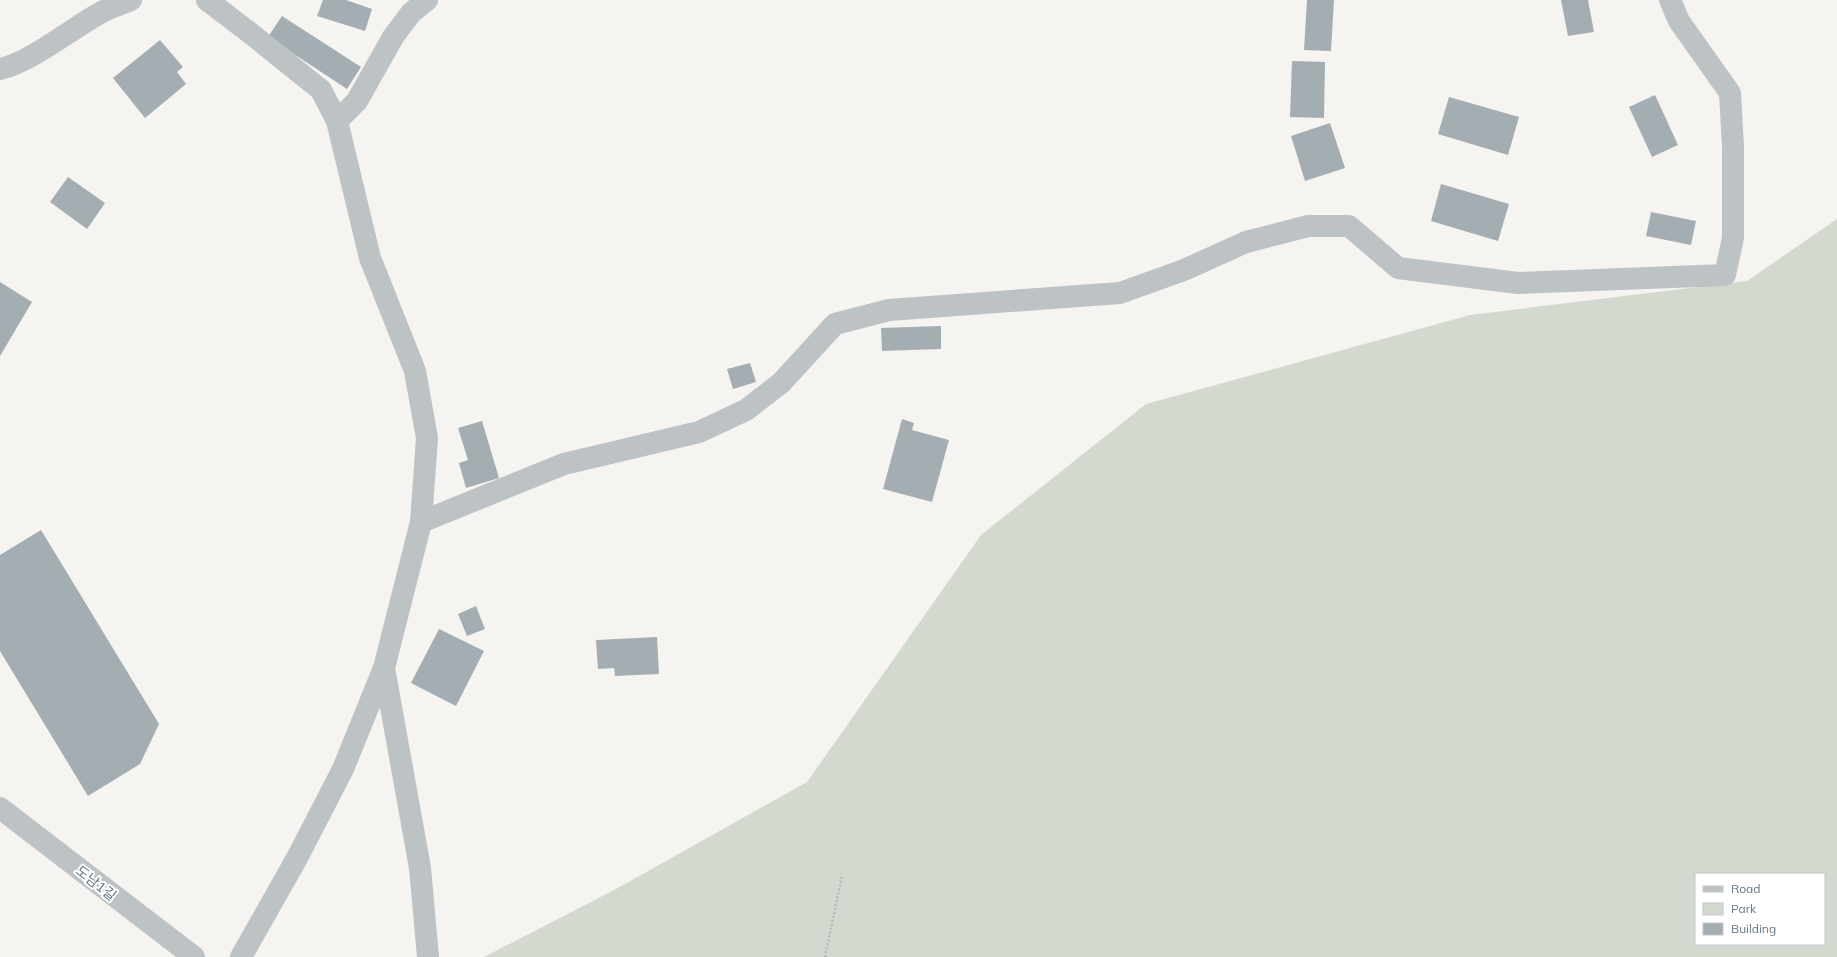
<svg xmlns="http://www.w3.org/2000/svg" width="1837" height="957" font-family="Mulish,'Noto Sans KR',sans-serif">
  <rect width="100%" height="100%" fill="#f5f4f0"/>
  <path fill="#d4d9d0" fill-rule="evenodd" d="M1837 219V957H484L616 889 807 782 981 535 1146 404 1470 315 1747 281ZM1696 874H1824V944H1696Z"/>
  <g fill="#a4adb2">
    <polygon points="323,0 346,0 372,9 365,31 317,16"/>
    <polygon points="1307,0 1334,0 1331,51 1304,50"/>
    <polygon points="1561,0 1588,0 1594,32 1568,36"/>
    <polygon points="282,16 361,67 347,89 268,37"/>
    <polygon points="160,40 183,67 177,72 186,84 145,118 113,78"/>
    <polygon points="1292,61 1325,62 1324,118 1290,117"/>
    <polygon points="1655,95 1678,145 1652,157 1629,107"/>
    <polygon points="1449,97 1519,117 1508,155 1438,134"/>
    <polygon points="1330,123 1345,168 1305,181 1291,136"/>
    <polygon points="68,177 105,203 87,229 50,202"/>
    <polygon points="1441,184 1509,204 1498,241 1431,221"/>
    <polygon points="1651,212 1696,221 1691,245 1646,236"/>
    <polygon points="0,282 32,302 0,356"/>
    <polygon points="941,326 941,349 882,351 881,328"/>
    <polygon points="750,363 756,382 733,389 727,369"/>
    <polygon points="902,419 914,423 912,430 949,440 932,502 883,489"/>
    <polygon points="482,421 499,478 466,488 459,463 468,460 458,428"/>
    <polygon points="41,530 159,724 140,764 88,796 0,651 0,555"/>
    <polygon points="476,606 485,629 467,636 458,614"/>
    <polygon points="439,629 484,651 456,706 411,683"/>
    <polygon points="657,637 659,674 615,676 614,668 598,669 596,640"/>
  </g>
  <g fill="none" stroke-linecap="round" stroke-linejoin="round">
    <polyline stroke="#b5b9bc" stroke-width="2.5" stroke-dasharray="2 2" stroke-linecap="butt" points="825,957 842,876"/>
    <g stroke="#bdc2c5" stroke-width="22">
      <polyline points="207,0 254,36 321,90 337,121 370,258 415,371 427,438 421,522 384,668 343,769 297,858 241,957"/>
      <path d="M0 69C31 62 71 29 100 13 109 8 121 4 131 0"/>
      <polyline points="337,121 357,101 393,37 411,13 427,0"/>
      <polyline points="421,522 564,464 699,432 746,410 781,383 835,324 889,310 1120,293 1184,270 1246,242 1308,226 1349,226 1398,268 1518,283 1725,275 1733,238 1733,147 1730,93 1679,21 1670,0"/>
      <polyline points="384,668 420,868 428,957"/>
      <polyline points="0,808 194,957"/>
    </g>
  </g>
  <g text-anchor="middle" stroke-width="4" stroke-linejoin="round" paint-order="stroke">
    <g font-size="14" fill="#637682" stroke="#fff">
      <text transform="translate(96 883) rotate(38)" y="5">도남1길</text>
    </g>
  </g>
  <rect x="1695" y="873" width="130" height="72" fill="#ffffff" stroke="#c1c8cd"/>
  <rect x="1703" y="886" width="20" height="6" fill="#bdc2c5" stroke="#c1c8cd"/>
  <text x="1731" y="893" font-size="12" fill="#637682">Road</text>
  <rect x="1703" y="903" width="20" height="12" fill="#d4d9d0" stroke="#c1c8cd"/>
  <text x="1731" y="913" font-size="12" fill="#637682">Park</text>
  <rect x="1703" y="923" width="20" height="12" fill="#a4adb2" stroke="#c1c8cd"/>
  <text x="1731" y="933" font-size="12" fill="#637682">Building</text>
</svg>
